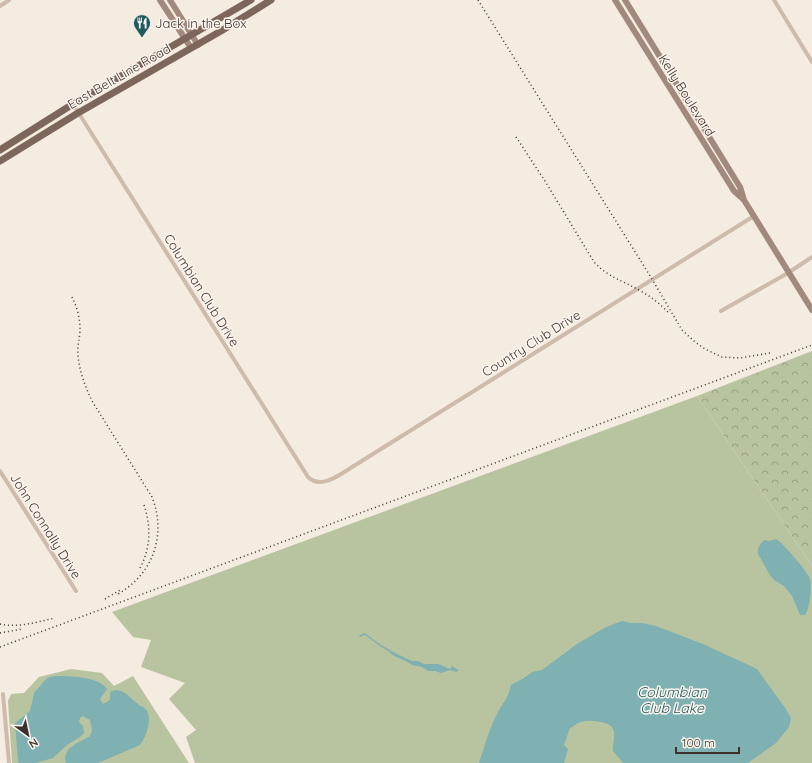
<svg xmlns="http://www.w3.org/2000/svg" width="812" height="763" font-family="Quicksand,sans-serif">
  <defs>
    <pattern id="park-crowns" width="20" height="18" patternUnits="userSpaceOnUse"><rect width="20" height="18" fill="#b8c4a0"/><path d="M2 6a3 3 0 1 1 6 0M12 15a3 3 0 1 1 6 0" fill="none" stroke="#97a083"/></pattern>
  </defs>
  <rect width="100%" height="100%" fill="#f4ebe1"/>
  <g fill="#b8c4a0">
    <polygon points="697,396 812,566 812,763 195,763 186,737 196,730 169,699 185,683 141,667 151,640 133,637 112,612"/>
    <polygon points="71,669 102,673 114,686 133,676 189,763 12,763 8,701 11,694 24,693 39,677"/>
  </g>
  <polygon fill="url(#park-crowns)" points="812,351 812,566 697,396"/>
  <g fill="#7fb0b2">
    <path d="M776 539C783 543 808 572 810 579 812 586 810 609 805 615H800L792 596 784 586 774 580 770 575 758 554C757 548 760 543 765 540L769 541Z"/>
    <path d="M622 621 631 623H642L656 626 703 644 757 669 786 709 791 718 789 727 776 743 748 763H623L613 751C612 745 616 735 613 729 610 721 589 720 581 722 577 723 573 727 570 728L564 745 568 749 564 763H479C485 745 490 726 499 710 505 700 508 698 511 685L524 678 532 672 542 670 577 644 606 627Z"/>
    <polygon points="391,651 412,661 418,661 424,664 438,664 450,669 452,666 458,670 458,671 456,672 450,670 441,673 435,671 428,671 422,667 412,665 406,661 394,656 389,652"/>
    <path d="M54 676C69 676 98 676 107 689L100 699 103 704 110 700V692C123 686 129 698 139 705 143 707 146 708 148 713 151 723 146 737 140 745L98 763H66C61 748 80 742 90 736L92 730 90 720 83 716 80 718 79 722 83 726 84 733 80 737 67 745 53 758 36 763H19L18 761 15 723 30 711 34 693 47 678Z"/>
  </g>
  <g fill="none" stroke-linecap="round" stroke-linejoin="round">
    <polyline stroke="#7fb0b2" stroke-width="1.5" points="360,636 365,634 381,646 390,651"/>
    <g stroke="#cdbbac" stroke-width="4">
      <polyline points="774,0 812,62"/>
      <polyline points="0,6 9,0"/>
      <path d="M73 104 308 477C322 491 343 472 357 464L754 216"/>
      <polyline points="721,311 788,273 812,257"/>
      <polyline points="0,471 76,591"/>
      <polyline points="3,694 9,763"/>
    </g>
    <g stroke="#a18a7d" stroke-width="6">
      <polyline points="160,0 191,48"/>
      <polyline points="170,0 198,45"/>
      <polyline points="615,0 734,191 743,199"/>
      <polyline points="625,0 740,187 744,200 812,310"/>
    </g>
    <g stroke="#7d675c" stroke-width="7">
      <polyline points="0,150 73,104 251,0"/>
      <polyline points="0,161 78,113 221,31 271,0"/>
    </g>
    <g stroke="#3b302b" stroke-width="1.5" stroke-dasharray="1 3" stroke-linecap="butt">
      <polyline points="478,0 652,279 682,330 695,342 705,349 722,357 740,358 770,353"/>
      <path d="M516 137 545 181 594 262C610 279 625 281 644 293 653 298 661 305 668 312"/>
      <path d="M72 297C77 307 80 318 80 329 80 338 77 346 78 354 79 371 85 386 92 401L152 497C167 535 153 574 118 594"/>
      <path d="M140 568C151 548 151 526 144 505"/>
      <polyline points="105,599 122,589"/>
      <path d="M0 624C18 628 37 622 55 618"/>
      <polyline points="0,633 22,629"/>
      <polyline points="0,647 812,345"/>
    </g>
  </g>
  <defs>
    <g id="restaurant-pin" transform="scale(0.9)"><path d="M0 17L-7.5 6A9.5 9.5 0 1 1 7.5 6Z" fill="#1f5a5e" stroke="#fbf5ee"/><path d="M-5-6h1v4h1v-4h1v4h1v-4h1v5L-1.5 .5V6h-2V.5L-5-1ZM5-6V6H3V1.5H1.5Q1.5-4 5-6Z" fill="#fff"/></g>
  </defs>
  <g fill-rule="evenodd">
    <use href="#restaurant-pin" x="142" y="23"/>
  </g>
  <g text-anchor="middle" stroke-width="3" stroke-linejoin="round" paint-order="stroke">
    <g font-size="13" fill="#3b302b" stroke="#fbf5ee" text-anchor="start">
      <text x="155" y="28">Jack in the Box</text>
    </g>
    <g font-size="13" fill="#3b302b" stroke="#fbf5ee">
      <text transform="translate(119 76) rotate(-30)" y="5">East Belt Line Road</text>
      <text transform="translate(687 95) rotate(58)" y="5">Kelly Boulevard</text>
      <text transform="translate(202 290) rotate(58)" y="5">Columbian Club Drive</text>
      <text transform="translate(531 343) rotate(-32)" y="5">Country Club Drive</text>
      <text transform="translate(46 526) rotate(58)" y="5">John Connally Drive</text>
    </g>
    <g font-size="14" font-style="italic" fill="#1f5a5e" stroke="#fbf5ee">
      <text x="672" y="697">Columbian<tspan x="672" dy="16">Club Lake</tspan></text>
    </g>
  </g>
  <g transform="translate(28 735) rotate(147)" stroke="#fbf5ee" stroke-width="3" paint-order="stroke">
  <path d="M0-3L7 15L0 10L-7 15Z" fill="#3b302b"/>
  <text y="-6" font-size="11" font-weight="bold" text-anchor="middle" fill="#3b302b">N</text>
  </g>
  <path d="M676 747v6h63v-6" fill="none" stroke="#3b302b" stroke-width="2"/>
  <text x="682" y="747" font-size="12" fill="#3b302b" stroke="#fbf5ee" stroke-width="3" paint-order="stroke">100 m</text>
</svg>
